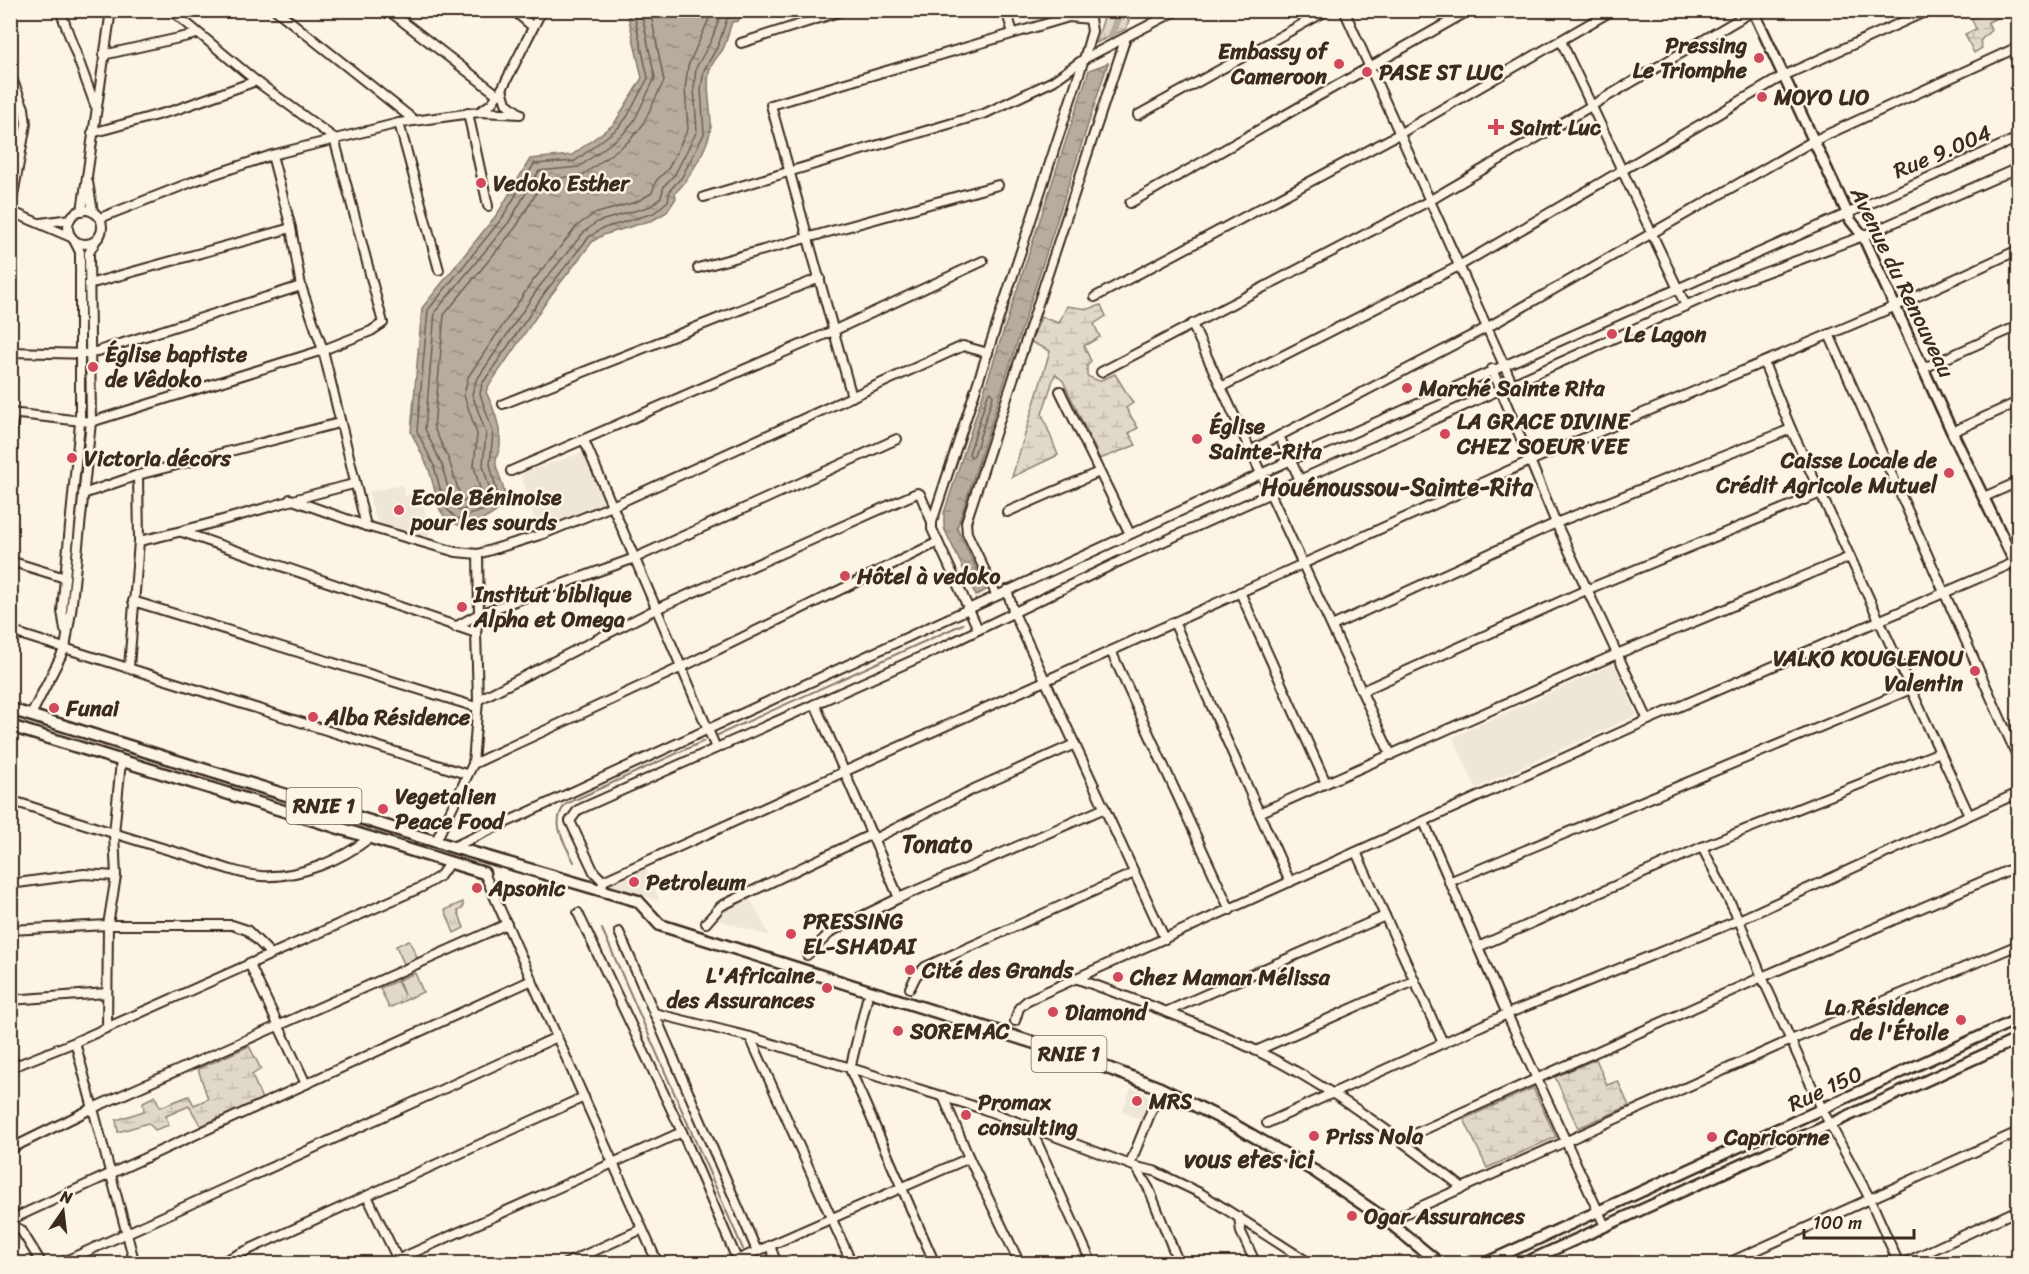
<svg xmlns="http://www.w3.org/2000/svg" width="2029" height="1274" font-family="Sriracha,sans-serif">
  <defs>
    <pattern id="grass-tufts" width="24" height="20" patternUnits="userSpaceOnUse" patternTransform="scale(1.5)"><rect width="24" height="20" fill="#e0d8c8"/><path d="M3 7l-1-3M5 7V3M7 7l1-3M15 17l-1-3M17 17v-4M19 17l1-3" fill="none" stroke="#c1baab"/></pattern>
    <pattern id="wetland-marsh" width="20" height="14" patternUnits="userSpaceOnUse" patternTransform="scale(1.5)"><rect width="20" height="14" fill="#e0d8c8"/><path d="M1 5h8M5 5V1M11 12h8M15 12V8" fill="none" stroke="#c1baab"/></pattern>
    <pattern id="water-ripples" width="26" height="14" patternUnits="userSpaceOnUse" patternTransform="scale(1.5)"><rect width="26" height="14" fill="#b7ad9e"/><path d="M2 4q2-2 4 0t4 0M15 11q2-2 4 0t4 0" fill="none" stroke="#968d80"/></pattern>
  </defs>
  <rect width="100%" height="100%" fill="#fcf5e5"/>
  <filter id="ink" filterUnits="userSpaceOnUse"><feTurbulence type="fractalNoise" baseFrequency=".0167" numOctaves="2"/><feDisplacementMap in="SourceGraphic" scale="12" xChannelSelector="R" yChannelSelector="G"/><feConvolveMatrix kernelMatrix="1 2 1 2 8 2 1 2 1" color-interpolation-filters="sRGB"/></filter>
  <g filter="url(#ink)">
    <g fill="#eee6d6">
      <polygon points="584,452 606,503 538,530 521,474"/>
      <polygon points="402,485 405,496 421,493 430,534 428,540 377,523 368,492"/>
      <polygon points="1614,664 1637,715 1476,788 1453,737"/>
      <polygon points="645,868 660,901 608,885"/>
      <polygon points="749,896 770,936 714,919 722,909"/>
      <polygon points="1131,1088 1153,1097 1143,1121 1122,1112"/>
    </g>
    <g fill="url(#grass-tufts)" stroke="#8e8173" stroke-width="1.5">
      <polygon points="463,902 463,908 458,911 464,928 454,933 445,910"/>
      <polygon points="409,940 418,959 406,968 396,946"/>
      <polygon points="415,973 423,992 389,1008 380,988 397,981 404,995 398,980"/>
    </g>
    <g fill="url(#wetland-marsh)" stroke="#8e8173" stroke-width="1.5">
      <polygon points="1106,11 1132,11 1126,29 1096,43"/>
      <polygon points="1968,11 2013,11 1988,22 1991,30 1980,41 1982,48 1974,53 1965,34 1976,29"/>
      <polygon points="1101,305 1106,316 1094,324 1100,337 1084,346 1091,361 1087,366 1087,376 1099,381 1115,374 1133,403 1126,408 1138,428 1129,433 1136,445 1100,459 1063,381 1055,374 1042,414 1058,455 1012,477 1050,351 1031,342 1041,317 1059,323 1067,306 1088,309"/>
      <polygon points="249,1046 261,1069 252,1075 262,1099 201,1126 189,1106 166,1116 169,1125 155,1130 148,1123 118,1132 116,1120 144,1111 143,1102 155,1096 160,1107 189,1096 194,1105 208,1099 198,1069"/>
      <polygon points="1596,1059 1607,1085 1618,1081 1629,1106 1578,1128 1555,1077"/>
      <polygon points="1533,1088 1556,1137 1487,1168 1464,1119"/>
    </g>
    <g fill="url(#water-ripples)" stroke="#85796b" stroke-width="1.5">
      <path d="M627 11H742L738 21 732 22C729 30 727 41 723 49 718 57 711 62 709 73 706 90 711 107 711 124 711 143 688 182 675 193L676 198 667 212 653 220 603 235 593 241 551 295 488 387 486 392C494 407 501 428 500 446 499 452 495 457 496 464 497 473 503 482 504 491 509 514 475 524 458 525L447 520 440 510 429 469 411 432 422 308 498 213 530 159 572 155 614 124 642 78Z"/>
      <polygon points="1108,63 957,528 986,590 976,596 944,528 944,513 1089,70"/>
    </g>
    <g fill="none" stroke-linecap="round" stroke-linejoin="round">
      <g stroke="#6d5e51" stroke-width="1.5">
        <polyline points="633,10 648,78 627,117 618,128 575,161 534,164 503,217 428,310 417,431 434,466 445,507 457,519 490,508 498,497 490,464 493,432 480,394 482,384 546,291 589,237 601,229 654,213 668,201 670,190 682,177 704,134 701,89 704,70 718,46 727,19 736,10"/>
        <polyline points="641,10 655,78 634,121 623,134 579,167 539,171 509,222 435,312 425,429 442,465 452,504 459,511 486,502 491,494 483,465 486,433 472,394 476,381 539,287 584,232 597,222 651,206 661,197 664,186 675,174 697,131 694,89 696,68 711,41 720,17 726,10"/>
        <polyline points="650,10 664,81 642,126 629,141 583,175 544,180 516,227 444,315 434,428 449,460 462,502 481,493 474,466 477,434 464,395 468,377 532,282 578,225 594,214 636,202 652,193 656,181 668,169 688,129 685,89 688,66 713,10"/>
        <polygon points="991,392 993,396 974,455 971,457 969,454 988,394"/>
      </g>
      <g stroke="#85796b" stroke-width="2">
        <polyline points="718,735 963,624"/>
        <path d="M574 862C565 843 549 823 566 804L704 741"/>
        <polyline points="602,929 743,1249"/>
        <polyline points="750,1262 750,1264"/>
      </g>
      <polyline stroke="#b7ad9e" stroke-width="8" points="1112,35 1120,10"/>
      <g stroke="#3b2a1e" stroke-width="12">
        <g id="minor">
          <polyline points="60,10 95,105"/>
          <polyline points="276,10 414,120"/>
          <polyline points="388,10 498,95"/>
          <polyline points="513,10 533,27"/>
          <polyline points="1006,10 1013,33"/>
          <polyline points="1344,10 1512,383"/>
          <polyline points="1561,41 1686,306"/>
          <polyline points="741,43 845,10"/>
          <polyline points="103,55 197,34"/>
          <polyline points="10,74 24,108 26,124 10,212"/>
          <polyline points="502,89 506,103 519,113"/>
          <polyline points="480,112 520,114"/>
          <polyline points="468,113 488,206"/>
          <polyline points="1138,115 1328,10"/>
          <polyline points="399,123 439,270"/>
          <polyline points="92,133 175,110 256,81"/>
          <polyline points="272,155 291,228 301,286 323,350 366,526"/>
          <polyline points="88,182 93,212"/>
          <polyline points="704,197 986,113 1053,81 1084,59 1178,10"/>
          <polyline points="1130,203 1470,10"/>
          <circle cx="85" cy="227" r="17"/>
          <polyline points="10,211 71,237"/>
          <polyline points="82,211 111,10"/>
          <polyline points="100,218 197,180 272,155 399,123 479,112 491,104 502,89 542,10"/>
          <polyline points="41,223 70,219"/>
          <polyline points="698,268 998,185"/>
          <polyline points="89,284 291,228"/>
          <polyline points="1095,297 1399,134 1613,10"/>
          <polyline points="1192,324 1391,755"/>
          <polyline points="1829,334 2018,758"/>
          <polyline points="10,352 89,354 301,286"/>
          <polyline points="1764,363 1791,429 1969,815"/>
          <polyline points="1924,368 2018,326"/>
          <polyline points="1492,369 1556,523 1648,720"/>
          <polyline points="1101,372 1429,201 1753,11"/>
          <polyline points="1221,387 1459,266 1783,76 1929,10"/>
          <polyline points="1060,391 1130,534"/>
          <polyline points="852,397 771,105 1069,17 1090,19 1092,31 1084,59 932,522 932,529 978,629"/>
          <polyline points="503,404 820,278"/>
          <polyline points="10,413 91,422 323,350 371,331 383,323 334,138 256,81 171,10"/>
          <polyline points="1952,432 2018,402"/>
          <polyline points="1279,436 1300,480"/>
          <polyline points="584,440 716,748"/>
          <polyline points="10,443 14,413"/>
          <polyline points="1250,451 1488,327 1813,141 2018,47"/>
          <polyline points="511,471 835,330 983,261"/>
          <polyline points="83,494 138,475 339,423"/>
          <polyline points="1984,497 2018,482"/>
          <polyline points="290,499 366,526 456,552 478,554 543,534 612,506 963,346 988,353"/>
          <polyline points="1007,512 1099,472"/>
          <polyline points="182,532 476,633"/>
          <path d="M139 541C212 526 282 501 354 484"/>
          <polyline points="10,561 65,578"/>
          <polyline points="1007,590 1014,613 1165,939"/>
          <polyline points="1240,592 1326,783"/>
          <polyline points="996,594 967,533 966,522 1125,40"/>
          <polyline points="133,601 476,707"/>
          <polyline points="1174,622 1290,882"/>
          <polyline points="1332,626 1556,523 1791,429"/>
          <polyline points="455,627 479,614 635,558 897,439"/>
          <polyline points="65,630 62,611 65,578 80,423 80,252 74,240"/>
          <polyline points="10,631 466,774"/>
          <polyline points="1111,651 1230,910"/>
          <polyline points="129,667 139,541 138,475"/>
          <polyline points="1362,691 1586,590 1821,493"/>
          <polyline points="478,700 656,609 917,493 920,494 932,522"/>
          <polyline points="815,704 899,898"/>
          <polyline points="31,715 65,648 71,612 91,422 89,253 95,242"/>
          <polyline points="473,764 478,700 476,633 479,614 478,554"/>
          <path d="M10 800C69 819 127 838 186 855 210 862 236 874 261 876 300 878 341 860 371 837"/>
          <polyline points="1259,813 1617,654 1850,557"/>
          <polyline points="1424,822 1507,1014 1605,1226"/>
          <polyline points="874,839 974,789 1075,744"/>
          <polyline points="436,841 473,764 682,667 938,542"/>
          <polyline points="453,847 1291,460 2018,138"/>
          <polyline points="1702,847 1739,920 1762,977 1823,1111 1870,1199 1899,1264"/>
          <polyline points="1356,852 1443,1043"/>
          <polyline points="484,873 658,1264"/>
          <polyline points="603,881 1530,461 1896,306 2018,250"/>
          <polyline points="1449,882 1911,689"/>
          <polyline points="10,884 84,874 116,876"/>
          <polyline points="602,891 603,881 594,872 570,821 578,810 945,646 1120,561 1734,284 1863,236 2018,168"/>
          <polyline points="578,913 682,1132 739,1264"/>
          <polyline points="706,923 721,906 872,834"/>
          <polyline points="10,930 108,925 232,925 247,930 270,953"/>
          <polyline points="619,932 757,1251"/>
          <polyline points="1478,947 1702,847 1940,752"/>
          <polyline points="807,955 832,931 899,898 1105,808"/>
          <polyline points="249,963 306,1084"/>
          <path d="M1078 979C1147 1004 1216 1029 1281 1063 1346 1098 1405 1143 1463 1188"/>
          <polyline points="910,988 916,976 925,967 1134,873"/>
          <polyline points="867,999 850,1069 935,1264"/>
          <polyline points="10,1000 107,993"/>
          <polyline points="1168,1011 1385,916"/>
          <polyline points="654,1013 750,1037 983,1109 1136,1167 1154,1171 1202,1194 1311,1264"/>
          <polyline points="1015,1021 1019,1008 1028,1000 1648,720 2018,561"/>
          <polyline points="107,1026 108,925 116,876 114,834 121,761"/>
          <polyline points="750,1037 852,1264"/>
          <polyline points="75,1042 135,1264"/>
          <polyline points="1256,1051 1414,981"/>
          <polyline points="10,1068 75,1042 422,887 440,876 450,862"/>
          <polyline points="943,1096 969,1158 1020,1264"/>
          <polyline points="1267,1123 1507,1014 1739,920 2018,793"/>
          <polyline points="1031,1129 1092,1264"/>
          <polyline points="1401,1140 1762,977 2018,866"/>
          <polyline points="10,1149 93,1108 507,924"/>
          <polyline points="1130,1164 1157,1097"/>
          <polyline points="1136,1167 1149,1189 1179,1264"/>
          <polyline points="367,1196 399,1262"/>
          <polyline points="1402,1215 1791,1040 2018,945"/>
          <polyline points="1239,1217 1241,1232 1256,1264"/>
          <polyline points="10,1220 532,980"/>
          <polyline points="10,1224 21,1230 42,1264"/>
          <polyline points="770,1246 777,1264"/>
          <polyline points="59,1264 557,1037"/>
          <polyline points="217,1264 584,1097"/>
          <polyline points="388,1264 682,1132"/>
          <polyline points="565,1264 642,1229"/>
          <polyline points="728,1264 969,1158"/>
          <polyline points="1726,1264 2018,1132"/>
          <polyline points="1902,1264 2018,1210"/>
        </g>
      </g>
      <g stroke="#3b2a1e" stroke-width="14">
        <g id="major">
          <polyline points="1753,10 1851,221 1863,236 1952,432 2018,569"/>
          <polyline points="1483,1264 2018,1019"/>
          <polyline points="1522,1264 2018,1039"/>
        </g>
      </g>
      <g stroke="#3b2a1e" stroke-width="15">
        <g id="highway">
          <polyline points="10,709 453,847 638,901 660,925 1076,1056 1160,1088 1234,1125 1316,1172 1389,1222 1440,1264"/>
          <polyline points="10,726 484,873"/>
        </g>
      </g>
      <use href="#minor" stroke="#fcf5e5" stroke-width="8"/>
      <use href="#major" stroke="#fcf5e5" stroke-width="9"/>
      <use href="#highway" stroke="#fcf5e5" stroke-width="10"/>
    </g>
  </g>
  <g fill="#d1495b" stroke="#fcf5e5" stroke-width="2">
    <circle cx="1759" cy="58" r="6"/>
    <circle cx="1339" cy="64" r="6"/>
    <circle cx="1367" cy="72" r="6"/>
    <circle cx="1762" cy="97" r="6"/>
    <path d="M1493 118h6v6h6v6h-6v6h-6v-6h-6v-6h6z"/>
    <circle cx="481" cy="183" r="6"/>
    <circle cx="1612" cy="334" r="6"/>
    <circle cx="93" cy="367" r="6"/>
    <circle cx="1407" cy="388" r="6"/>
    <circle cx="1445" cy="434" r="6"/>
    <circle cx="1197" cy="439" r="6"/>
    <circle cx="72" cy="458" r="6"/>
    <circle cx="1949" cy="473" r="6"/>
    <circle cx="399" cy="510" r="6"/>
    <circle cx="845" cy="576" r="6"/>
    <circle cx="462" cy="607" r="6"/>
    <circle cx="1975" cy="671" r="6"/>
    <circle cx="54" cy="708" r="6"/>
    <circle cx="313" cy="717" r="6"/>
    <circle cx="383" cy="809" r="6"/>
    <circle cx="634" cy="882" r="6"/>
    <circle cx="477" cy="888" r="6"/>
    <circle cx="791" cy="934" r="6"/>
    <circle cx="910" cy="970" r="6"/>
    <circle cx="1118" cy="977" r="6"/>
    <circle cx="827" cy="988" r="6"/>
    <circle cx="1053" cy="1012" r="6"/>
    <circle cx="1961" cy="1020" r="6"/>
    <circle cx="898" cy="1031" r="6"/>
    <circle cx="1137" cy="1101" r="6"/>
    <circle cx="966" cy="1115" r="6"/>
    <circle cx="1314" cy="1136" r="6"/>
    <circle cx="1712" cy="1137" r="6"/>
    <circle cx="1352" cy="1216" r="6"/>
  </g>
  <g text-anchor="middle" stroke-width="5" stroke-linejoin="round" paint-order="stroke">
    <g fill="#fcf5e5" stroke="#75675a" stroke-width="1.5">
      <rect x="286.5" y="788" width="75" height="36" rx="4.5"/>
      <rect x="1031.5" y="1036" width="75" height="36" rx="4.5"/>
    </g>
    <g font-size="21" font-weight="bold" fill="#3b2a1e">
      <text x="324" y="813">RNIE 1</text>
      <text x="1069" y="1061">RNIE 1</text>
    </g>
    <g font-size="22" font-weight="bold" fill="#3b2a1e" stroke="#fcf5e5" text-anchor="start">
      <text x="1747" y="53" text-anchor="end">Pressing<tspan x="1747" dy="25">Le Triomphe</tspan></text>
      <text x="1327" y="59" text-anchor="end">Embassy of<tspan x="1327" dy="25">Cameroon</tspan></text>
      <text x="1379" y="80">PASE ST LUC</text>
      <text x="1774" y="105">MOYO LIO</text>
      <text x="1510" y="135">Saint Luc</text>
      <text x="493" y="191">Vedoko Esther</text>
      <text x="1624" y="342">Le Lagon</text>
      <text x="105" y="362">Église baptiste<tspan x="105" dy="25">de Vêdoko</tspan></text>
      <text x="1419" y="396">Marché Sainte Rita</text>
      <text x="1457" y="429">LA GRACE DIVINE<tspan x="1457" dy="25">CHEZ SOEUR VEE</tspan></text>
      <text x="1209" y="434">Église<tspan x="1209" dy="25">Sainte-Rita</tspan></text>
      <text x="84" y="466">Victoria décors</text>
      <text x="1937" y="468" text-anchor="end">Caisse Locale de<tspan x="1937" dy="25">Crédit Agricole Mutuel</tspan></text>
      <text x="411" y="505">Ecole Béninoise<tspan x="411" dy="25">pour les sourds</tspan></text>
      <text x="857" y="584">Hôtel à vedoko</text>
      <text x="474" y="602">Institut biblique<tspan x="474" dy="25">Alpha et Omega</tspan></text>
      <text x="1963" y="666" text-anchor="end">VALKO KOUGLENOU<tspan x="1963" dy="25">Valentin</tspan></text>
      <text x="66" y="716">Funai</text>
      <text x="325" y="725">Alba Résidence</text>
      <text x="395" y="804">Vegetalien<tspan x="395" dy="25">Peace Food</tspan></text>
      <text x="646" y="890">Petroleum</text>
      <text x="489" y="896">Apsonic</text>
      <text x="803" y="929">PRESSING<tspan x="803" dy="25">EL-SHADAI</tspan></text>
      <text x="922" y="978">Cité des Grands</text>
      <text x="815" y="983" text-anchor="end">L'Africaine<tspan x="815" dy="25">des Assurances</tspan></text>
      <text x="1130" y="985">Chez Maman Mélissa</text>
      <text x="1949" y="1015" text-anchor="end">La Résidence<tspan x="1949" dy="25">de l'Étoile</tspan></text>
      <text x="1065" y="1020">Diamond</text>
      <text x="910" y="1039">SOREMAC</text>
      <text x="1149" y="1109">MRS</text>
      <text x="978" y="1110">Promax<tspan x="978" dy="25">consulting</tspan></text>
      <text x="1326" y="1144">Priss Nola</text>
      <text x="1724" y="1145">Capricorne</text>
      <text x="1364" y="1224">Ogar Assurances</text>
    </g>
    <g font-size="22" fill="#3b2a1e" stroke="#fcf5e5">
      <text transform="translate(1942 151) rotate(-23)" y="8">Rue 9.004</text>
      <text transform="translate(1903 282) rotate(64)" y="8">Avenue du Renouveau</text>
      <text transform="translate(1825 1088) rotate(-25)" y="8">Rue 150</text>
    </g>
    <g font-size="24" font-weight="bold" fill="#3b2a1e" stroke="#fcf5e5">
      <text x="1397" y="495">Houénoussou-Sainte-Rita</text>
      <text x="937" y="852">Tonato</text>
      <text x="1249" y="1167">vous etes ici</text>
    </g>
  </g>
  <rect width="2029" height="1274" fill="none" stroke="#fcf5e5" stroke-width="36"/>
  <rect x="18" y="18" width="1993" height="1238" fill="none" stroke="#3b2a1e" stroke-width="2" filter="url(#ink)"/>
  <g transform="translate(63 1211) rotate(14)" stroke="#fcf5e5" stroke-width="4.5" paint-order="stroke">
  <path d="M0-4.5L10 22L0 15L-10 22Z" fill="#3b2a1e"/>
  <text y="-9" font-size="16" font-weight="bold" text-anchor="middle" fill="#3b2a1e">N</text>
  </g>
  <path d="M1804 1229v9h110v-9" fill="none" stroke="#3b2a1e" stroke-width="3"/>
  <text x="1813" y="1229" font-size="18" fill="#3b2a1e" stroke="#fcf5e5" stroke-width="4.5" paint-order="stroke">100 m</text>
</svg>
